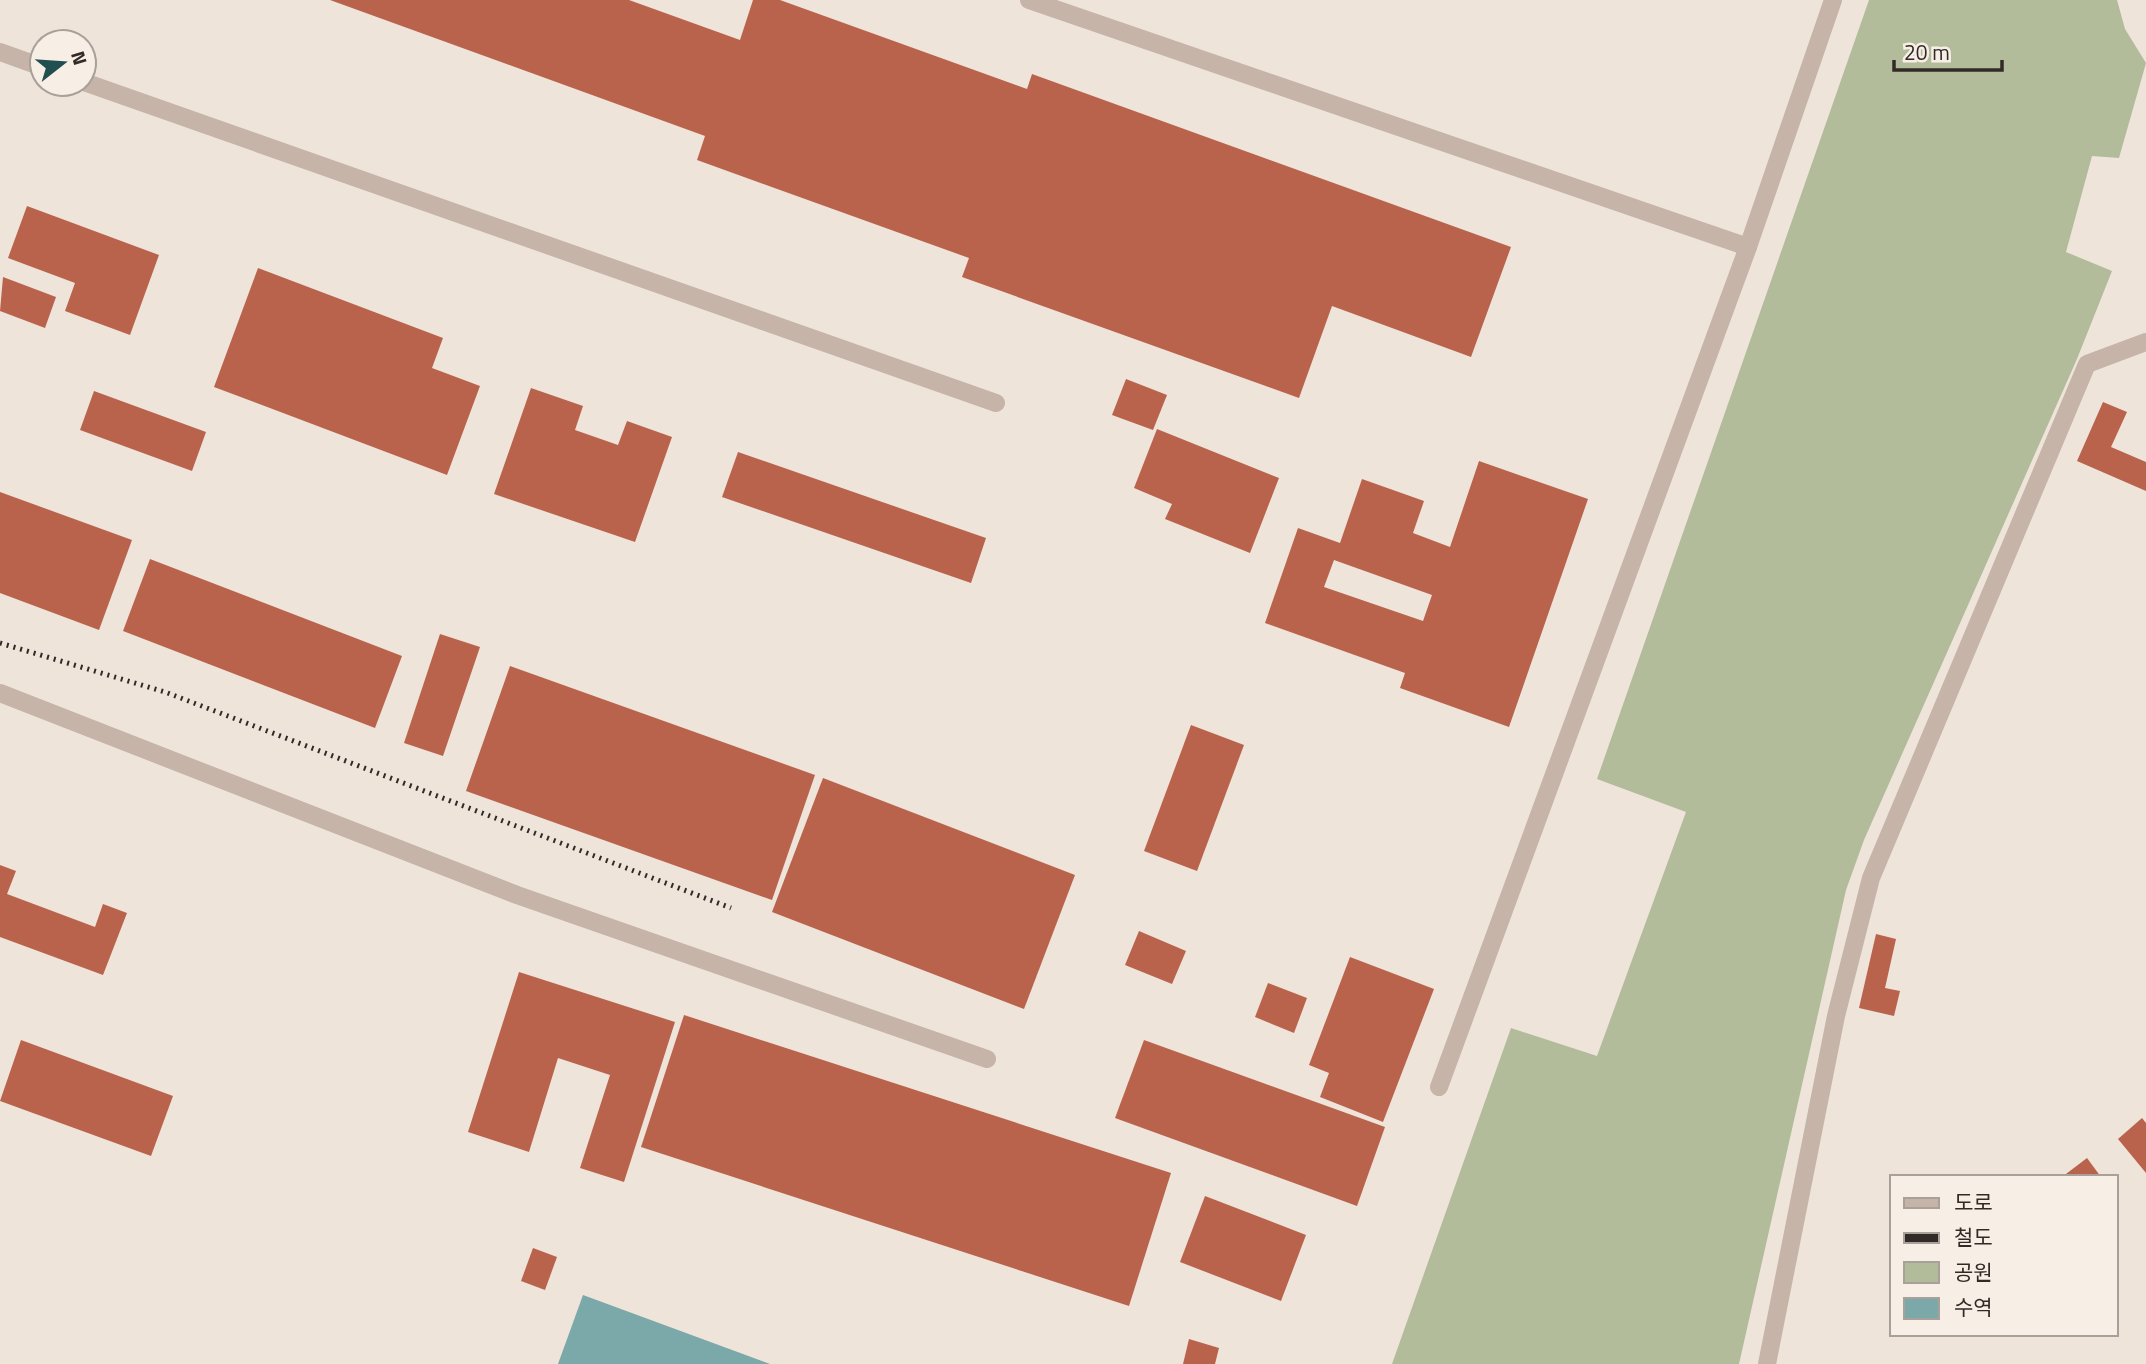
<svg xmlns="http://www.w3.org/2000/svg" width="2146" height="1364" font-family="'Titillium Web','Noto Sans KR',sans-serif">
  <rect width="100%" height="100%" fill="#eee4da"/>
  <polygon fill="#b2bc9b" points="1869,0 2117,0 2125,29 2146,63 2119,158 2092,156 2066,252 2112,271 2077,359 1864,840 1846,890 1739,1364 1392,1364 1511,1028 1597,1056 1686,812 1597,779"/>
  <polygon fill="#7ba8a9" points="583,1295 770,1364 558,1364"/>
  <g fill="#ba634c" fill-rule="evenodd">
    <polygon points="330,0 629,0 740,40 753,0 780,0 1027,89 1032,74 1511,247 1471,357 1332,306 1299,398 962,277 969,258 697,160 705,136"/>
    <polygon points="27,206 159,255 130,335 65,311 75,283 8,258"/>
    <polygon points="258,268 443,338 432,368 480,386 447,475 214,387"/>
    <polygon points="3,277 56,297 45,328 0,311"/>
    <polygon points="1126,379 1167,395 1153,430 1112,415"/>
    <polygon points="531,388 583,406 575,430 618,445 627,421 672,437 635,542 494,494"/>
    <polygon points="94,391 206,432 192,471 80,430"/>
    <polygon points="2103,402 2127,412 2111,447 2146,462 2146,491 2077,461"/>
    <polygon points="1157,429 1279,478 1250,553 1165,519 1172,504 1134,488"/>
    <polygon points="738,452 986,538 971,583 722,497"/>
    <path d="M1479 461 1588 499 1509 727 1400 688 1405 673 1265 623 1298 528 1340 543 1362 479 1424 501 1413 533 1450 547ZM1334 560 1432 595 1423 621 1324 587Z"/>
    <polygon points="0,492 132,540 99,630 0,593"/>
    <polygon points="150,559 402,656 375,728 123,631"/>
    <polygon points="440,634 480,647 443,756 404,743"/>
    <polygon points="510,666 815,775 772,900 466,791"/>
    <polygon points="1191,725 1244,745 1197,871 1144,851"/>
    <polygon points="823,778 1075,875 1024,1009 772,912"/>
    <polygon points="0,865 16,871 7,894 95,927 103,904 127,913 103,975 0,937"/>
    <polygon points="1139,931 1186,951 1172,984 1125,965"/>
    <polygon points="1876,934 1896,939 1885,988 1900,991 1894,1016 1859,1008"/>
    <polygon points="1350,957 1434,989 1383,1122 1320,1097 1329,1073 1309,1065"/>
    <polygon points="519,972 675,1022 624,1182 580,1168 610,1075 558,1058 529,1152 468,1132"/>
    <polygon points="1268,983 1307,998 1294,1033 1255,1017"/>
    <polygon points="684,1015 1171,1173 1129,1306 641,1147"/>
    <polygon points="21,1040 173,1096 151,1156 0,1101"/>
    <polygon points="1144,1040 1385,1127 1357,1206 1115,1118"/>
    <polygon points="2142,1118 2146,1123 2146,1173 2118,1139"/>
    <polygon points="2087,1158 2101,1177 2062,1177"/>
    <polygon points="1205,1196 1306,1235 1281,1301 1180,1262"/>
    <polygon points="533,1248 557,1257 545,1290 521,1281"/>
    <polygon points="1189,1339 1219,1348 1215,1364 1183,1364"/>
  </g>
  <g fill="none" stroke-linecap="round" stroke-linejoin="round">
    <g stroke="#c5b4a7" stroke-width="18">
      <polyline points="1029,0 1748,247"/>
      <polyline points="0,52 42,67"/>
      <polyline points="84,82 996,403"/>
      <polyline points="0,693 517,895 987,1059"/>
      <polyline points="1439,1087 1748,247 1833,0"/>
      <polyline points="1767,1364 1836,1016 1871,878 2087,364 2146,342"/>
    </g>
    <polyline stroke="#322a27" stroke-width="5" stroke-dasharray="2 5" stroke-linecap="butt" points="0,643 165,692 731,908"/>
  </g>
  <rect x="1890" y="1175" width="228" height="161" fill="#f7eee5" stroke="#a8a099" stroke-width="2"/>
  <rect x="1904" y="1198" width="35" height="10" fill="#c5b4a7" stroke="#a8a099" stroke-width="2"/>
  <text x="1954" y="1210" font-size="21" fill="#322a27">도로</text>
  <rect x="1904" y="1233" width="35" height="10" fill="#322a27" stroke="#a8a099" stroke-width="2"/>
  <text x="1954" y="1245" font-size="21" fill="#322a27">철도</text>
  <rect x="1904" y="1262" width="35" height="21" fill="#b2bc9b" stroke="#a8a099" stroke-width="2"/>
  <text x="1954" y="1280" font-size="21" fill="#322a27">공원</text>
  <rect x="1904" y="1298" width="35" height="21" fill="#7ba8a9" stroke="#a8a099" stroke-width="2"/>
  <text x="1954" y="1315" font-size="21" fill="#322a27">수역</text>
  <g transform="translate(63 63) rotate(73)"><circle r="33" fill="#f7eee5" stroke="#a8a099" stroke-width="2"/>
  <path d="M0-5L12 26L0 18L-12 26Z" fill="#214e50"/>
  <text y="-10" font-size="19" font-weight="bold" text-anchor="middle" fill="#322a27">N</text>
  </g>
  <path d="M1894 60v10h108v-10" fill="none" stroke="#322a27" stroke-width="3.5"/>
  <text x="1904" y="60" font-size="21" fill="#322a27" stroke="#f7eee5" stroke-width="5" paint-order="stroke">20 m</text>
</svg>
